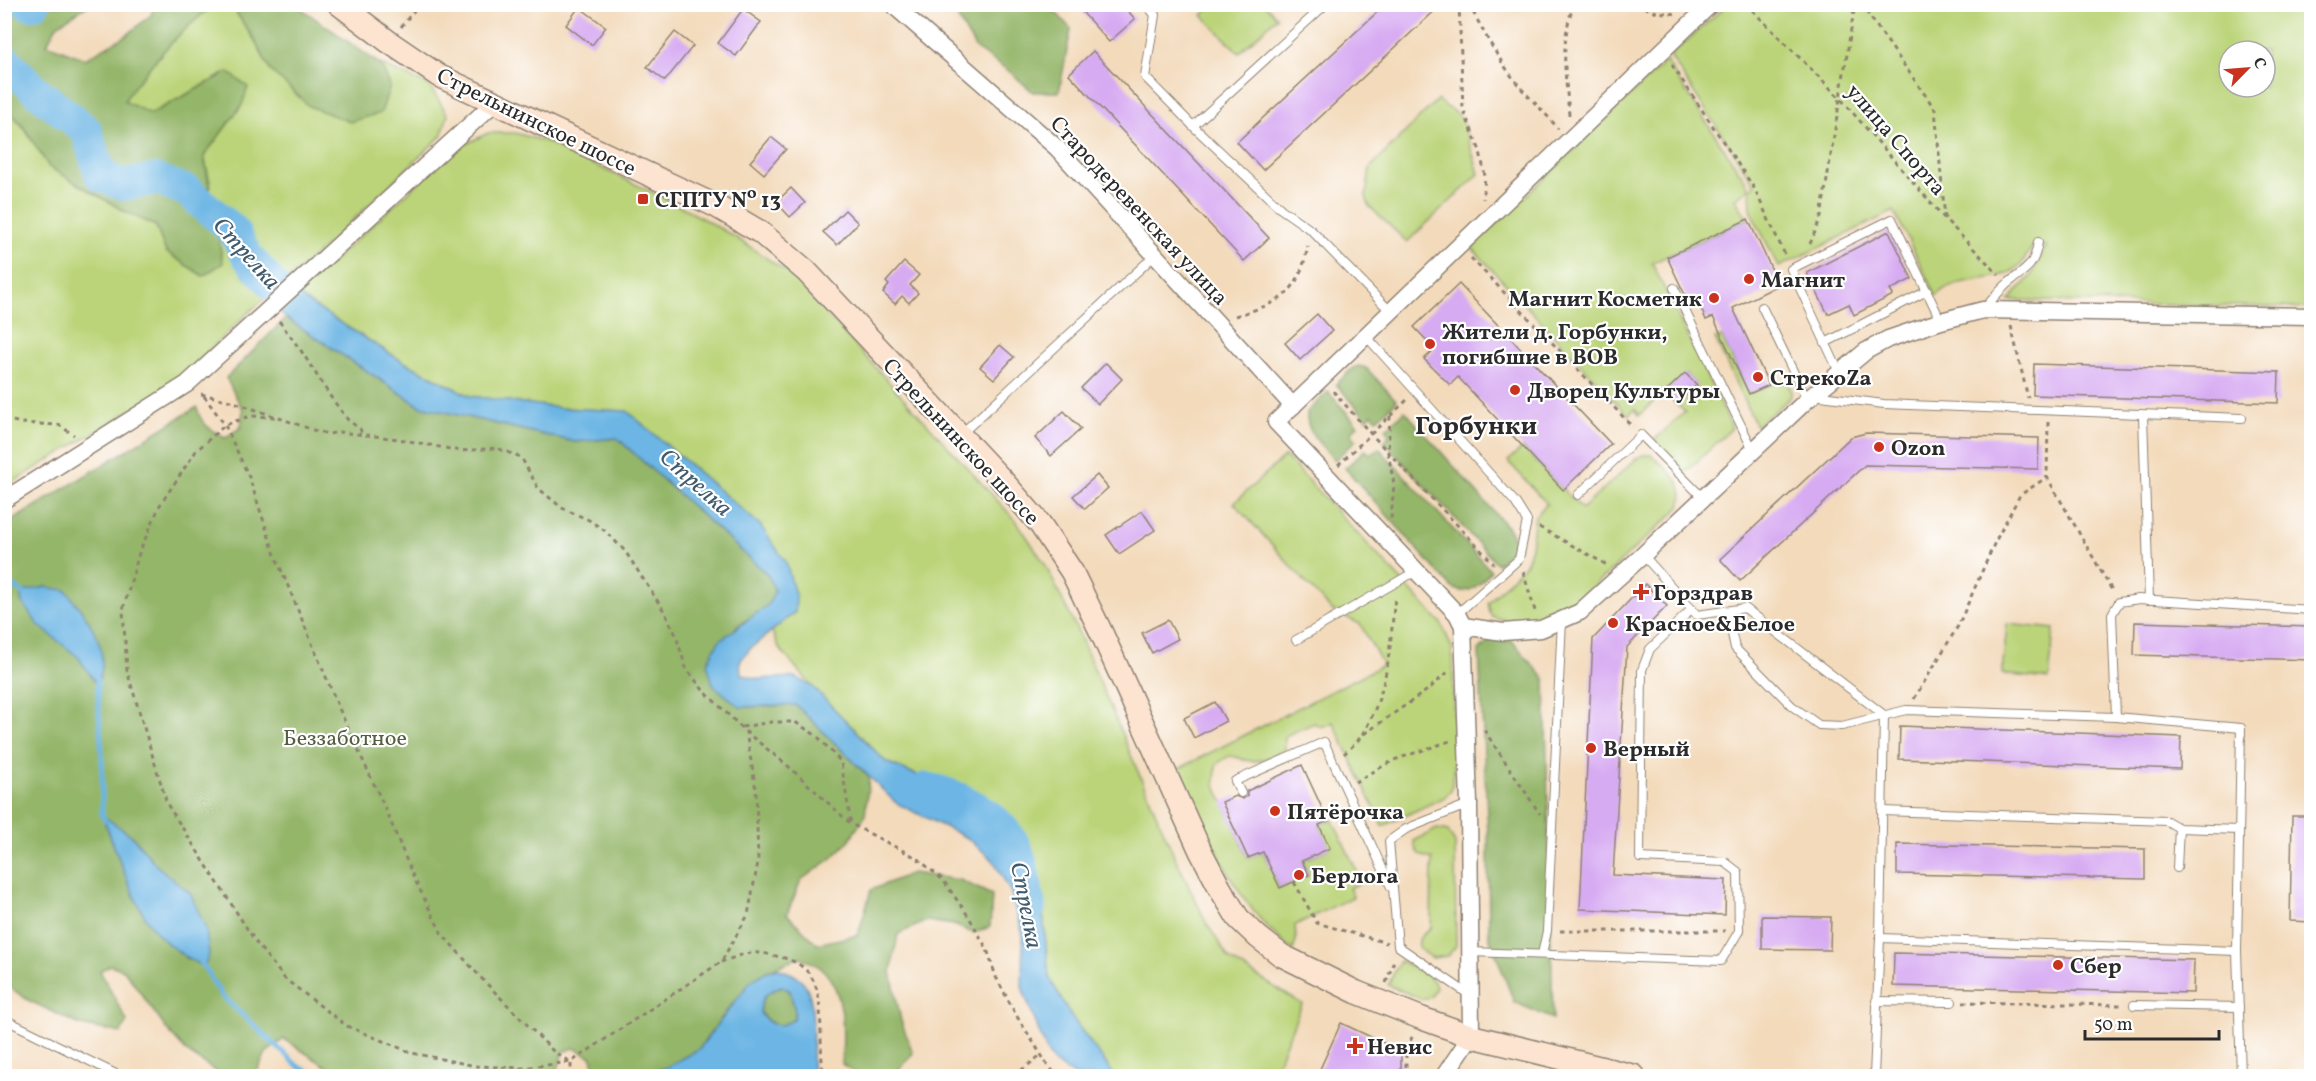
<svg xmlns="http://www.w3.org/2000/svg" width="2316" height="1081" font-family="Vollkorn,serif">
  <rect width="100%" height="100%" fill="#fff"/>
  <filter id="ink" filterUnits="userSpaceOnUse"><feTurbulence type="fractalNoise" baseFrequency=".0167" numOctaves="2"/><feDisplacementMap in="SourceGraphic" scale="12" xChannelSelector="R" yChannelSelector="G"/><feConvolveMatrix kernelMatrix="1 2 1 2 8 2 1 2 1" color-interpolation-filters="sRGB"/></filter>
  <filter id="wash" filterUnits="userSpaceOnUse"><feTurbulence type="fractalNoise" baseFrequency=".008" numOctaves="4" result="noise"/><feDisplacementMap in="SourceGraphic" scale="24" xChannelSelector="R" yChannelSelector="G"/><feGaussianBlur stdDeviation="1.35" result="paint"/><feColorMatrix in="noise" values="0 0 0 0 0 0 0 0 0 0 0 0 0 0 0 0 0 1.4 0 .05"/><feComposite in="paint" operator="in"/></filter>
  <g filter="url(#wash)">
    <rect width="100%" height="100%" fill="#f3dabb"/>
    <g fill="#bbd479" stroke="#738052" stroke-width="1.5" fill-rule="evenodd">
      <path d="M214 5H231L254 39 270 70 390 86 381 65 429 85 448 115 441 136 317 254 248 313 175 383 5 487 4 105 25 129 49 167 126 212 156 226 166 252 211 186 204 156 242 105 228 72 150 114 123 101C150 65 178 32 214 5Z"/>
      <polygon points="1265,5 1277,17 1239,53 1202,15 1212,5"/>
      <path d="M1727 5H2311V308L2009 300 2030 277 2047 246H2033C2028 253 2023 265 2016 269 1992 284 1955 275 1936 296L1894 211 1779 267 1751 212 1750 188 1735 199 1748 219 1652 263 1732 428 1685 473 1654 440 1685 412 1676 404 1696 385 1686 374 1639 415 1635 409 1628 415 1472 248 1666 61 1750 188 1755 185 1670 56ZM2229 51H2265V87H2229Z"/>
      <polygon points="1437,100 1461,117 1479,174 1407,242 1369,206 1366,196 1370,168"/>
      <polygon points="488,133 515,133 544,141 675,203 735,237 790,274 1017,522 1045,564 1079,634 1173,853 1207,924 1229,959 1302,1004 1277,1065 1280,1076 1115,1076 1071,1016 1049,977 1043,913 1013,849 983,810 936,783 886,762 813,687 779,648 772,631 795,612 760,525 627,411 561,408 470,396 402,361 304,300 298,293 438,165 462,146"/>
      <path d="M1722 337 1749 394 1769 385 1787 382C1792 388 1792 392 1790 398L1756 426 1715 339Z"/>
      <path d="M1523 448 1582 509 1636 459 1644 455H1651C1668 471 1688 481 1680 507 1659 527 1637 546 1616 566 1595 584 1575 605 1550 616 1532 623 1509 623 1491 616L1488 603 1526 563 1531 547 1535 516 1547 504 1508 461Z"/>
      <path d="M1285 456 1441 623 1452 648 1453 665 1454 773 1451 790 1445 797 1383 826 1333 722 1322 727 1314 723 1285 736V750C1275 754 1263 762 1252 761 1232 759 1235 749 1216 765L1215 784 1248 858 1263 852 1280 888 1309 875 1303 861 1329 848 1319 825 1332 819 1362 882 1349 888 1353 897 1295 925 1296 941 1293 950C1234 906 1209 834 1178 769L1383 665 1360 624 1331 610 1234 503Z"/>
      <polygon points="2007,624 2054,629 2049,679 2002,674"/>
      <path d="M1437 829 1448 831 1455 843 1456 946 1447 956 1433 958C1414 950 1414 938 1431 928L1432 859C1420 856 1415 854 1414 841Z"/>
      <polygon points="1400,961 1426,973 1434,982 1436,987 1431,997 1421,999 1388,985"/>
    </g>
    <g fill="#94b669" stroke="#60704a" stroke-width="1.5" fill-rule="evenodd">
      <path d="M4 5H89L57 25 47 44 85 59 127 35 152 14 153 5H214C179 32 149 64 124 101L151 114 228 72 248 87 242 105 204 156 223 263 203 276 166 252 156 226 126 212 49 167 25 129 5 105Z"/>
      <polygon points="231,5 296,5 381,65 390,86 381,113 350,122 309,106 270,70 254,39"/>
      <polygon points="953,5 1049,5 1071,29 1059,92 1033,92 1009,71 976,49 956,15"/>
      <path d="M286 318 420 406 575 442 617 438 768 575 775 591 768 606 736 627 740 707 796 705 869 777 865 816 848 842 831 859 801 880 787 914 817 944 858 935 871 890 912 873 960 880 992 895 990 927 973 933 954 925 927 921 898 934 891 972 901 1021 913 1053 897 1072 887 1076H859L842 1064C843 1032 847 996 824 971 818 964 807 961 800 957L765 972 731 1005 699 1049 665 1068 633 1076H596L592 1057 574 1048 563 1052 556 1076H341L284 1039 266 1053 255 1076H223L188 1053 167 1030 124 970 110 965 100 971 127 1021 121 1033 80 1025 28 1000 5 984V525L197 407C199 423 212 431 225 438L241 427 243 410 226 378ZM103 817 132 836 157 866 190 893 204 966 186 958 151 926 124 871Z"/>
      <polygon points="1359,366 1366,368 1397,401 1377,419 1372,414 1367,419 1336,384 1353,368"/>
      <path d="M1328 392 1358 425 1351 433 1356 440 1335 460C1322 446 1305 432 1307 412Z"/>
      <path d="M1405 411 1508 528C1520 546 1512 551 1497 564L1384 442 1389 436 1386 429Z"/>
      <path d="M1379 448 1491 571C1479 584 1470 598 1451 587L1345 468 1365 450 1371 454Z"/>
      <polygon points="1508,636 1545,679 1553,1019 1514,1002 1489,936 1488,835 1479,651 1492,638"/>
      <path d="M782 986 790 991 795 1010 794 1019C780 1029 770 1026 760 1012 761 996 767 992 782 986Z"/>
    </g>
    <g fill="#6cb5e4" stroke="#4c7088" stroke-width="1.5" fill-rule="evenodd">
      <polygon points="247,256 278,272 304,300 402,361 470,396 561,408 627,411 760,525 786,562 796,598 795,612 751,648 740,661 741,674 757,679 795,677 813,687 886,762 936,783 983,810 1013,849 1043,913 1049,977 1071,1016 1115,1076 1075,1076 1054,1063 1046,1050 1022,987 1023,935 1011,893 993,860 967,838 896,803 796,705 740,707 713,685 707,663 719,641 768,605 775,591 768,575 617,438 575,442 420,406 286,318 242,274"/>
      <path d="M45 587 66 590C88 619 113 648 97 685L78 657 38 625 21 601 22 592Z"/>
      <path d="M102 815 132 836 157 866 190 893 206 929 209 955 204 967C184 957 165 944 152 927 132 901 115 847 102 815Z"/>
      <path d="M777 968C788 972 802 976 807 988 817 1009 810 1052 813 1076H633L665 1068 699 1049 750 982 765 972ZM782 986 790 991 795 1010 794 1019C780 1029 770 1026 760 1013 761 996 767 992 782 986Z"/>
    </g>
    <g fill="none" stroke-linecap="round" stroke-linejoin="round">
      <g stroke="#6cb5e4" stroke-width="5">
        <polyline points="4,580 28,596"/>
        <polyline points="97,680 102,755 102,815 105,820"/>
        <polyline points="201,962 222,996 299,1067 318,1076"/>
      </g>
      <g stroke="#6cb5e4" stroke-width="32">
        <polyline points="28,4 34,4"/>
        <polyline points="4,59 35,90 86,130 101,176 124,185 157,179 187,191 233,230 247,256 275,287"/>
        <path d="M926 788C961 795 1000 815 1016 848 1023 863 1027 890 1030 907"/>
      </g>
    </g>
    <g id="blocks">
      <g fill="#d7abf2">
        <polygon points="1075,4 1122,4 1135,19 1109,42"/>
        <polygon points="1386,4 1442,4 1263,170 1237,142"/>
        <polygon points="579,7 606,27 592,45 566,25"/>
        <polygon points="743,9 761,22 736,56 718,43"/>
        <polygon points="675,32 693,46 665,81 647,67"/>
        <polygon points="1093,51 1269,238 1244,261 1069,74"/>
        <polygon points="771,137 786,149 764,174 750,162"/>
        <polygon points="791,188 805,203 790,217 776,202"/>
        <polygon points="845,210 858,223 837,245 823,232"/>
        <polygon points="1748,219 1779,285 1733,308 1769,385 1749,394 1713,317 1706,320 1696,297 1688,301 1667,257"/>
        <polygon points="1889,231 1912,279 1890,290 1893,295 1854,315 1849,304 1828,314 1807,273"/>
        <polygon points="904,262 919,275 910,285 918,293 909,303 902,296 895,304 883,293 889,285 886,282"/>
        <polygon points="1459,284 1611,444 1563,490 1458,377 1450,385 1424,359 1435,349 1414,327"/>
        <polygon points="1317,314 1332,331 1300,360 1285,343"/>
        <polygon points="1000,345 1014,357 994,379 980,367"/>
        <polygon points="1106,363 1122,379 1098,404 1081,388"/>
        <polygon points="2034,364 2279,372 2278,403 2033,395"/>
        <polygon points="1685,373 1697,385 1676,404 1665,392"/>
        <polygon points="1064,411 1081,429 1051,456 1035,438"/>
        <polygon points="1866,433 2039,438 2038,469 1865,465 1740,581 1720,559 1851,437"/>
        <polygon points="1097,475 1108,488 1085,509 1073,496"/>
        <polygon points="1142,511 1155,530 1119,554 1106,535"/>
        <polygon points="1645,584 1667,606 1627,647 1613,875 1726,880 1725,915 1580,909 1593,639"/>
        <polygon points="1168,620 1178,639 1152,653 1142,633"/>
        <polygon points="2135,622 2312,627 2312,660 2134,655"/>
        <polygon points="1215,702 1226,721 1194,738 1184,718"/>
        <polygon points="1900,726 2181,737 2180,769 1899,759"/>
        <polygon points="1302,765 1328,821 1319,825 1330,848 1302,861 1309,875 1280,888 1263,852 1248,858 1222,802 1235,796 1243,799 1247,796 1247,791"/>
        <polygon points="2292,816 2312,816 2312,922 2290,921"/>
        <polygon points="1897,844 2145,849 2145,879 1897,874"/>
        <polygon points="1762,916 1831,917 1830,950 1762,949"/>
        <polygon points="1894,953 2194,960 2193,993 1893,986"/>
        <polygon points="1341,1023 1401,1051 1401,1077 1324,1077 1320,1069"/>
      </g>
    </g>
  </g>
  <g filter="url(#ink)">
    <use href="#blocks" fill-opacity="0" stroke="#8f8273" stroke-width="1.5"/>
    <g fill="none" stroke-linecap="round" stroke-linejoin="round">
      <g stroke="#8f8273" stroke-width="10">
        <g id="lane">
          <polyline points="1146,4 1155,15 1145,77 1193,126 1281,209 1311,230 1391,312"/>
          <polyline points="1193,126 1326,4"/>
          <polyline points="1674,288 1753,450"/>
          <polyline points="1762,307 1807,400"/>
          <path d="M1984 309C1991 301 1999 291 2007 284 2025 269 2034 268 2038 242"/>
          <polyline points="1366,336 1515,502 1527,521 1519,559 1457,614"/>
          <polyline points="1825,343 1927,291"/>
          <polyline points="1839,372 1791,269 1892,219 1941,321"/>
          <polyline points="1813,395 1884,404 2242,418"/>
          <polyline points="2143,415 2149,600"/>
          <polyline points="960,435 1154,256"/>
          <polyline points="1578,495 1641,435 1703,498"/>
          <polyline points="1643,555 1697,615 1745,608 1884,715"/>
          <polyline points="1727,611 1735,648 1792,706 1819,725 1842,726 1906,710 2116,717 2241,728 2237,951 2241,1076"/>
          <polyline points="1296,640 1416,571"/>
          <polyline points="2116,717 2112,614 2119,602 2139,599 2312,610"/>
          <polyline points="1241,793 1235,781 1324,742 1391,887"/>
          <polyline points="1469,804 1406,829 1389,841 1398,946 1471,996"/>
          <polyline points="1882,811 2167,821 2179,828 2239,830"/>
          <polyline points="2177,868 2179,828"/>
          <polyline points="1880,938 2237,951"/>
          <polyline points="1470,952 1721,961 1739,931 1738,872 1725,862 1640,858 1642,670 1650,649 1692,609"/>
          <polyline points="1542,954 1547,931 1562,620"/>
          <polyline points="1876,1001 1952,1002"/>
          <polyline points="2134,1005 2239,1007"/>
          <polyline points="4,1019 120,1076"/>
          <polyline points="1874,1076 1880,938 1884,715"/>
        </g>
      </g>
      <g stroke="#8f8273" stroke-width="19">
        <g id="street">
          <polyline points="892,4 1057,148 1293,406"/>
          <polyline points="4,500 187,384 494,103"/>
          <polyline points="1463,626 1503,632 1541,629 1580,612 1643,555 1807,400 1866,351 1888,339 1941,321 1983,310 2312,316"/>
          <polyline points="1444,1076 1471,1036 1469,804 1463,626 1457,614 1276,422 1711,4"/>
        </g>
      </g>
      <g stroke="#8f8273" stroke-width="25">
        <polyline id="secondary" points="339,4 389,42 439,76 716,206 760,232 806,271 1001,479 1040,524 1072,572 1102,634 1201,852 1221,890 1238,918 1258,937 1281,955 1356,992 1421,1018 1471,1036 1634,1076"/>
      </g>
      <g stroke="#8f8273" stroke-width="3" stroke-dasharray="4.5 4.5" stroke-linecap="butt">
        <polyline points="1459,4 1463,109 1480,151 1485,176 1483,199"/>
        <path d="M1469 4C1484 33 1500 63 1521 88 1533 102 1547 114 1558 129"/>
        <polyline points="1636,4 1656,12 1678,14"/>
        <polyline points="1746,4 1840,98 1945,219 1999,275"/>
        <polyline points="1861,4 1935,109 1945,219"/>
        <polyline points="401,27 419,4"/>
        <polyline points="1672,65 1754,188 1786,257"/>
        <path d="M1569 115C1566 76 1559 43 1574 4"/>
        <polyline points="1810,244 1821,217 1855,4"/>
        <polyline points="1471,258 1633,427"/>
        <path d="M1235 316C1282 302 1298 295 1308 246"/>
        <polyline points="279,321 302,352 330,396 348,420 360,429 363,436"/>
        <polyline points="2011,326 2028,398"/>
        <polyline points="1333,391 1371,434 1494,564"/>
        <polyline points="201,394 231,401 316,431 329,434 340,432 399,439 460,451 496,448 521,457 538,488 562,508 589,520 604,530 625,551 664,611 675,633 686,668 703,690 746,732 787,765 851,824 917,858 943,880 969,917 987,949 996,977 1016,1015 1047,1064 1057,1076"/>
        <polyline points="204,396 225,425 249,477 275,555 341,713 385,808 413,876 442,934 483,980 554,1052 571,1062 571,1076"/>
        <polyline points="1390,416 1388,453 1394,484 1391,519"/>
        <polyline points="275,417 250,416 225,425 196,451 160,505 139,553 123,610 127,671 167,804 257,944 285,979 347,1026 412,1053 476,1066 522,1068 571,1062 721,962 748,915 758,862 756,790 746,732"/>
        <polyline points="4,419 21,423 59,425 74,435"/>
        <polyline points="2048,422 2047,477 2113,592"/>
        <polyline points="1338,465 1407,400"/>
        <polyline points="1539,527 1607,565"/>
        <polyline points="1523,572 1536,614"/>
        <polyline points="1914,699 1958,626 1995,542 2020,495 2047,477"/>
        <polyline points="742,727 771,722 795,722 817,736 841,762 851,824"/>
        <polyline points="1484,730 1540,814"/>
        <polyline points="1364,734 1429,689 1448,672"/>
        <path d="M1344 754C1350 748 1359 741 1363 733 1389 691 1390 644 1395 597"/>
        <polyline points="1355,782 1394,760 1450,741"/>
        <polyline points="1294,882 1317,923 1387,943"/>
        <polyline points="1560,931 1725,931"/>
        <path d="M721 962C731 959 742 954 752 953 761 952 772 955 780 957 821 966 820 999 821 1034 821 1048 822 1062 823 1076"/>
        <polyline points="1386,983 1395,958"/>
        <polyline points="1963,1002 2121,1005"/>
        <polyline points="1014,1076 1041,1055"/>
        <polyline points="1406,1076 1406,1050 1413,1035"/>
      </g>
      <use href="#lane" stroke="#fff" stroke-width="8"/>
      <use href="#street" stroke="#fff" stroke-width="16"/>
      <use href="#secondary" stroke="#fde4d1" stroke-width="22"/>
    </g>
  </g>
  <g fill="#c8321e" stroke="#fff" stroke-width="2">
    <rect x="637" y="193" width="12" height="12" rx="3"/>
    <circle cx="1749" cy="279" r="6"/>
    <circle cx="1714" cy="298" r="6"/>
    <circle cx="1430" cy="344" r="6"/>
    <circle cx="1758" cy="377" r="6"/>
    <circle cx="1515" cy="390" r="6"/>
    <circle cx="1879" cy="447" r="6"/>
    <path d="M1638 583h6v6h6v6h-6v6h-6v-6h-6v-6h6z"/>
    <circle cx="1613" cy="623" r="6"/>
    <circle cx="1591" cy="748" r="6"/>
    <circle cx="1275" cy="811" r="6"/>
    <circle cx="1299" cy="875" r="6"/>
    <circle cx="2058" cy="965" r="6"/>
    <path d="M1352 1037h6v6h6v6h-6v6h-6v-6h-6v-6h6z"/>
  </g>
  <g text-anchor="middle" stroke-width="4.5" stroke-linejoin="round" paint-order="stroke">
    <g font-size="22" fill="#2b2b2b" stroke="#fff">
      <text transform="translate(537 121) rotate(26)" y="8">Стрельнинское шоссе</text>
      <text transform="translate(1897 139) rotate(49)" y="8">улица Спорта</text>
      <text transform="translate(1140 210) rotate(47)" y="8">Стародеревенская улица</text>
      <text transform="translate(962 441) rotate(47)" y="8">Стрельнинское шоссе</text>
    </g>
    <g font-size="22" font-weight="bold" fill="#2b2b2b" stroke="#fff" text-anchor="start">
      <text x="655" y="207">СГПТУ N⁰ 13</text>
      <text x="1761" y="287">Магнит</text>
      <text x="1702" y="306" text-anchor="end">Магнит Косметик</text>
      <text x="1442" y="339">Жители д. Горбунки,<tspan x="1442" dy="25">погибшие в ВОВ</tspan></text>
      <text x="1770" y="385">СтрекоZа</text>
      <text x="1527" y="398">Дворец Культуры</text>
      <text x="1891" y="455">Ozon</text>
      <text x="1653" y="600">Горздрав</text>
      <text x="1625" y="631">Красное&amp;Белое</text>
      <text x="1603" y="756">Верный</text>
      <text x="1287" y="819">Пятёрочка</text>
      <text x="1311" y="883">Берлога</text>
      <text x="2070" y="973">Сбер</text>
      <text x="1367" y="1054">Невис</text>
    </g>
    <g font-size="22" fill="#565e42" stroke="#fff">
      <text x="345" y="745">Беззаботное</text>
    </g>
    <g font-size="24" font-style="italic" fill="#425b6c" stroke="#fff">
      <text transform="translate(247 253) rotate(48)" y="8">Стрелка</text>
      <text transform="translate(696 482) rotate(42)" y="8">Стрелка</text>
      <text transform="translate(1027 905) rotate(79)" y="8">Стрелка</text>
    </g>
    <g font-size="26" font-weight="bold" fill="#2b2b2b" stroke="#fff">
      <text x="1476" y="434">Горбунки</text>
    </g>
  </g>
  <rect width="2316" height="1081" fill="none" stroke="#fff" stroke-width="24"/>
  <g transform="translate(2247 69) rotate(65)"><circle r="28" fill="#ffffff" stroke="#aaaaaa" stroke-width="1.5"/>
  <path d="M0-4.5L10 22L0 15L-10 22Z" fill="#c8321e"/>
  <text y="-9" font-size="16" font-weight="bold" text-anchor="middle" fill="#2b2b2b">С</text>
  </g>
  <path d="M2085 1030v9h134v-9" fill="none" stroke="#2b2b2b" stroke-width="3"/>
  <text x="2094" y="1030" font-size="18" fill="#2b2b2b" stroke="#ffffff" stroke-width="4.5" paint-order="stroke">50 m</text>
</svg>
